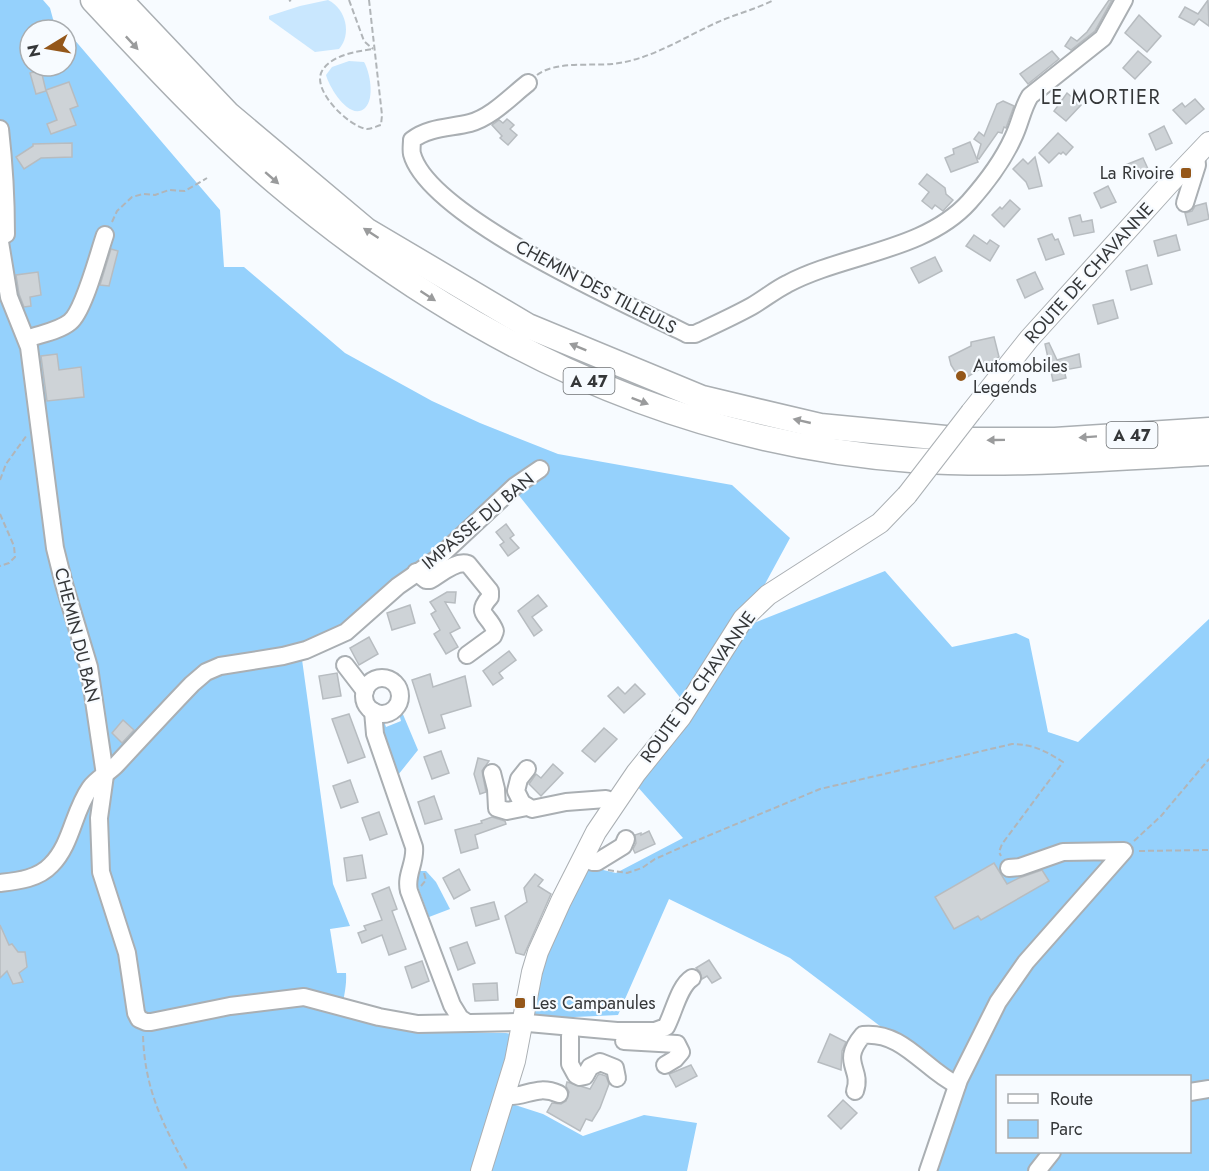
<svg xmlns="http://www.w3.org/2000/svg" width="1209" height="1171" font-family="Jost,sans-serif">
  <rect width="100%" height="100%" fill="#f7fbff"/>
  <g fill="#95d1fc" fill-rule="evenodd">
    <path d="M0 0H43L50 8 56 30H30V66H66L67 31 220 210 224 267H244L345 353 432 401 480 423 558 454 732 485 790 538 741 628 885 571 952 647 1016 633 1029 639 1048 732 1078 742 1209 619V1171H932L962 1088 790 958 669 899 618 1015 532 1019 543 952 586 866 616 873 683 838 636 785 694 715 517 493 351 625 300 645 333 884 350 926 330 929 337 973H346C347 987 343 998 342 1012L422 1032 506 1033 529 1037 512 1104 543 1114 583 1136 644 1115 697 1123 687 1171H0ZM998 1076H1190V1152H998Z"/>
    <polygon points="402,712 418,750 398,775 395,777 380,723 384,721 386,727 401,721 399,714"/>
    <polygon points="418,871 426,871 436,882 450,909 429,917 416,882"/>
  </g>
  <g fill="#c9e7fe">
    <path d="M328 0C346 9 352 34 339 49L315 52 269 19V16L300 6Z"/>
    <path d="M349 61 364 62C370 72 375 99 365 108 350 122 329 87 326 75L332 67Z"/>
  </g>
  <g fill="#ced3d7" stroke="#b7bcc0" stroke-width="1.5">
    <polygon points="1109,0 1112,0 1095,31 1071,50 1065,46 1071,37 1077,41 1087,32"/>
    <polygon points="1208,0 1209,26 1199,19 1194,25 1179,17 1185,7 1198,14"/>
    <polygon points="1139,15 1161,36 1147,52 1125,33"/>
    <polygon points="1052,51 1059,59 1028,84 1020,74"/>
    <polygon points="1138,51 1151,62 1135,79 1123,68"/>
    <polygon points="41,70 46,91 36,94 30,73"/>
    <polygon points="69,82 78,106 70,109 76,125 51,134 47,124 57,120 46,90"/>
    <polygon points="1067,93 1081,105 1066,121 1054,111"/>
    <polygon points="1195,99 1204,109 1186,124 1173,110 1182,103 1185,107"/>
    <polygon points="1003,101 1014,106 1006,128 1004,127 1002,133 998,132 979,159 977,158 981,144 974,139 979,132 984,136 997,104"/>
    <polygon points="507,119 514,125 510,129 517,135 508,145 500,138 502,136 492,125 499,120 503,123"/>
    <polygon points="1164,126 1172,143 1156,150 1149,134"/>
    <polygon points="1058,133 1073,147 1066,155 1063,152 1061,154 1059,153 1049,163 1039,153"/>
    <polygon points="970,142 978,162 951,172 945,158 954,154 953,149"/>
    <polygon points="72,143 72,157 41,158 24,169 16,157 33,146 33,144"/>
    <polygon points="1035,157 1042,186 1029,189 1026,182 1013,169 1023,159 1028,164"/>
    <polygon points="1143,158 1149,171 1129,179 1123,166"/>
    <polygon points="927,174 945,188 946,194 953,200 943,211 935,205 932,209 922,201 929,192 919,184"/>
    <polygon points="1108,186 1116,202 1101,208 1094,193"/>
    <polygon points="1010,200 1020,209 1004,227 992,215 1000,207 1002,209"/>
    <polygon points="1206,203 1209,219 1188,225 1185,213 1192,211 1195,206"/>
    <polygon points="1080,215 1082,222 1092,220 1094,232 1074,236 1069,218"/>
    <polygon points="1052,234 1055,240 1058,239 1064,254 1046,260 1038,239"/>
    <polygon points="974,235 987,244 990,240 999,246 990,261 966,246"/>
    <polygon points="1176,235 1180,250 1158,256 1154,241"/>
    <polygon points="111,249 118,251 109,286 100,285"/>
    <polygon points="935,257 942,271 919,283 911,268"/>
    <polygon points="1147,265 1152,284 1131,290 1126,271"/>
    <polygon points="38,272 41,295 30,297 31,306 24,307 19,294 16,275"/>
    <polygon points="1035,272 1043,289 1025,298 1017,280"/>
    <polygon points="1113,300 1118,318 1098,324 1093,305"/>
    <polygon points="994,337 999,357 961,381 951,365 949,357 971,346 971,342"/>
    <polygon points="1049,343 1057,360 1079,354 1081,367 1064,370 1066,378 1053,381 1045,344"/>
    <polygon points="57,354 59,370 81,367 84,397 47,401 41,356"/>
    <polygon points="506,524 514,535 510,538 519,548 508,556 500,545 504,542 496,532"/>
    <polygon points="447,592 456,592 455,603 445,602 460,628 450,633 458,647 446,654 434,634 440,630 431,614 436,611 430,602"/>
    <polygon points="538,595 547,606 532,617 542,630 534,636 518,611"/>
    <polygon points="410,605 415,623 392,630 387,613"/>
    <polygon points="369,637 378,654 359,665 350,648"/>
    <polygon points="509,651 516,660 499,673 503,678 493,685 483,671"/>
    <polygon points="337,673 341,696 323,699 319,676"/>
    <polygon points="430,674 433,687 465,676 471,706 441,715 445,728 429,733 412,680"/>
    <polygon points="635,684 645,694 624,713 608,696 618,687 625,694"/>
    <polygon points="349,714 365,757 348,763 332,719"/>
    <polygon points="123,720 134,730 122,743 112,733"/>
    <polygon points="604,728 617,739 595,762 582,751"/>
    <polygon points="441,751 449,773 432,779 424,757"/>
    <polygon points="478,758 489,761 482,771 486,792 480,794 474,774"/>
    <polygon points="553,764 563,773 541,796 529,784 536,774 541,778"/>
    <polygon points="350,780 358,802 341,808 333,786"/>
    <polygon points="434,796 442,819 425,824 418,802"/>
    <polygon points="379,812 387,834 370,840 362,818"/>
    <polygon points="492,817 505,821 506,824 475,835 478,848 461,853 455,830 482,823 481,821"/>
    <polygon points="649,831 655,844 635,853 633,849 636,843 635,835 641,833 641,835"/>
    <polygon points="362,855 366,878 347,881 344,858"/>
    <polygon points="994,863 1007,884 1019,878 1042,870 1049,881 981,920 978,916 954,929 935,897"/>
    <polygon points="459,869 470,890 454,899 443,878"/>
    <polygon points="535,874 543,880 538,886 551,894 524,955 516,953 505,916 527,902 524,888"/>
    <polygon points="389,887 397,909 392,911 406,949 389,955 382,935 362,943 358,933 366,930 364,926 382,920 372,894"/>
    <polygon points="494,902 499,919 476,926 471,908"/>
    <polygon points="0,925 9,945 12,944 18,952 25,952 27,967 19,973 23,982 13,984 7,971 0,978"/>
    <polygon points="467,942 475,963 458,970 450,948"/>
    <polygon points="709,960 721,978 712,983 707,976 702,979 700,972 696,968"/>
    <polygon points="422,961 429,981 412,988 405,967"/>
    <polygon points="497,983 498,1000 475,1001 473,984"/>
    <polygon points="830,1034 846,1042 842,1051 841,1070 818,1062"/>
    <polygon points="691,1065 697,1076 676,1087 669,1074"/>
    <polygon points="600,1074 606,1076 609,1084 600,1108 592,1121 586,1119 580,1131 547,1112 552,1103 561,1104 566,1101 569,1092 566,1086 567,1082 590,1089 598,1075"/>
    <polygon points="843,1100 857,1113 841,1129 828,1116"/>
  </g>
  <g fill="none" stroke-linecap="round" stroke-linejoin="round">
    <g stroke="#aaafb3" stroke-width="20">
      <g id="minor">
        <path d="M528 83C510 97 492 117 470 123 450 128 429 127 412 140 412 144 411 150 412 154 429 217 627 304 687 334H695C714 325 734 316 752 306 764 299 775 290 787 284 843 254 925 251 969 202 985 184 1003 160 1013 138 1020 124 1022 109 1030 96L1103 38 1124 0"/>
        <path d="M0 129C4 164 6 199 6 234L0 237"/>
        <polyline points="1185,203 1197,165 1196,155"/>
        <path d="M0 242 9 297 29 347 55 548 64 584 89 667 105 775 99 818 101 872 127 953 136 1013 139 1019 146 1022H151L230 1006 304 997 379 1017 418 1024 517 1022 617 1031H655L666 1027C674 1012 679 986 692 978"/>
        <path d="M27 339C40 334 59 331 70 322 84 311 98 255 105 235"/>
        <path d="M416 572 426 580H430C441 574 456 560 468 564L490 591V597C474 615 489 614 495 631L493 636 467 655"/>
        <polyline points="345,665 365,691"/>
        <circle cx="382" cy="696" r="18"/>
        <path d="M373 711 375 734 414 847C416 863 405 875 409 891L452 1005 460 1018 466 1022"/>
        <polyline points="527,769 519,779 516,791 522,803 532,809 566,802 606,799 615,802"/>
        <polyline points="492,773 496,789 497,808 507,811 527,807"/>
        <polyline points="583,858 593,862 597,862 623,846 626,839"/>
        <path d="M0 883C17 881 38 879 51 865 72 844 73 812 90 788 97 778 109 773 117 764 142 737 167 710 192 684L206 672 220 666 283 656 306 650 346 632 398 586 437 559 515 486 540 469"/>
        <polyline points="570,1036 570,1064 576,1075 580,1077 585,1076 590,1067 600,1062 615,1068 617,1078"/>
        <polyline points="624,1041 677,1044 681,1052 675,1059 665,1065"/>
        <path d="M855 1091C863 1068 839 1063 863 1035 903 1031 924 1069 957 1085"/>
        <polyline points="1190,1092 1209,1089"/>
        <path d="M505 1096C526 1098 536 1084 559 1094"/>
        <polyline points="928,1171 959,1080 998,1002 1026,962 1124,851 1063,852 1020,867 1009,868"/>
        <polyline points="1037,1171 1052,1152"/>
      </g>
    </g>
    <g stroke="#aaafb3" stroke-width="22">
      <g id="major">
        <polyline points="971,412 1029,339 1169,184 1209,142"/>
        <polyline points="481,1171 515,1061 532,972 538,952 561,901 596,832 636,773 681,717 743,619 768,595 880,523 907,495"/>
      </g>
    </g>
    <g stroke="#aaafb3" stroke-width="27">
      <g id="highway">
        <path d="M93 0C152 63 211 127 277 183 460 338 669 442 911 460 1010 467 1110 458 1209 453"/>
        <polyline points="120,0 228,114 366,230 528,326 702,398 820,426 966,440 1055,440 1209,430"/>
      </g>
    </g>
    <g stroke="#b1b5b8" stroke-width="2" stroke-dasharray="6 3" stroke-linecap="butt">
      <polyline points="349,0 364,41 373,49"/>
      <path d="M369 0 382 115 381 125C377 126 371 129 367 129 349 127 311 90 322 71 331 55 358 51 373 49"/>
      <polyline points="289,1 291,0"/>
      <path d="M537 75C555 61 590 66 612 64 651 60 684 37 718 22 736 14 756 9 774 0"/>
      <polyline points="112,222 117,211 132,197 143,194 155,195 169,190 185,191 207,178"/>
      <polyline points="0,480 6,464 27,435"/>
      <polyline points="0,514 14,546 15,557 9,563 0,566"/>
      <polyline points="1134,841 1161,816 1209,759"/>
      <polyline points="1139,851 1209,850"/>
      <path d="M608 870 627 873 642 868 655 859 698 840 820 789 1012 744C1032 744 1046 751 1063 762L1002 844 999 852 1001 856"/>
      <polyline points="421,886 426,880 424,873"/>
      <path d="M143 1036C145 1091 163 1124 188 1171"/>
    </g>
    <use href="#minor" stroke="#fff" stroke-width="16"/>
    <use href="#major" stroke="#fff" stroke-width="20"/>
    <use href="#highway" stroke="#fff" stroke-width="24"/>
    <g stroke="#aaafb3" stroke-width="22" stroke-linecap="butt">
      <polyline id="major-bridge" points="907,495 971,412"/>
    </g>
    <use href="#major-bridge" stroke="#fff" stroke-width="20"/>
  </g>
  <defs><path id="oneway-solid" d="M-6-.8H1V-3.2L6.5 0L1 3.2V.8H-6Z" transform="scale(1.5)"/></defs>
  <g fill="#9a9b9c">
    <use href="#oneway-solid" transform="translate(132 43) rotate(47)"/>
    <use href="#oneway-solid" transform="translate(272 178) rotate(41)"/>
    <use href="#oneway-solid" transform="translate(371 233) rotate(-147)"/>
    <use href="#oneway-solid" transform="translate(428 296) rotate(33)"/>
    <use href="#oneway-solid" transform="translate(578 347) rotate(-158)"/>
    <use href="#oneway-solid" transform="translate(640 401) rotate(21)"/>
    <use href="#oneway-solid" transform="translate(802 421) rotate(-167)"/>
    <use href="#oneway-solid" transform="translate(1088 437) rotate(176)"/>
    <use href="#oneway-solid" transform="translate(996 440) rotate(179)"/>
  </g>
  <g fill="#94571a" stroke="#f7fbff" stroke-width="2">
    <rect x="1180" y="167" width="12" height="12" rx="3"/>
    <circle cx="961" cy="376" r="6"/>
    <rect x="514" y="997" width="12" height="12" rx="3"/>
  </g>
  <g text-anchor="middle" stroke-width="4.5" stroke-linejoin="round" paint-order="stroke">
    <g fill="#f7fbff" stroke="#6f7274" stroke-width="1.5">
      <rect x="563.5" y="368" width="51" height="26" rx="4.5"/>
      <rect x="1106.5" y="422" width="51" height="26" rx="4.5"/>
    </g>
    <g font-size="16" font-weight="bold" fill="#353739">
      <text x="589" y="387">A 47</text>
      <text x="1132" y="441">A 47</text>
    </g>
    <g font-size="18" fill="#353739" stroke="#f7fbff" text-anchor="start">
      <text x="1174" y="179" text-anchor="end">La Rivoire</text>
      <text x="973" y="372">Automobiles<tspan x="973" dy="21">Legends</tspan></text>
      <text x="532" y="1009">Les Campanules</text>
    </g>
    <g font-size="18" fill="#353739" stroke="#f7fbff">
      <text transform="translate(1089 273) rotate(-48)" y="6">ROUTE DE CHAVANNE</text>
      <text transform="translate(596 287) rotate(28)" y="6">CHEMIN DES TILLEULS</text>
      <text transform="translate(478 521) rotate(-40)" y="6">IMPASSE DU BAN</text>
      <text transform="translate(77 635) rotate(76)" y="6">CHEMIN DU BAN</text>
      <text transform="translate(698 687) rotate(-54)" y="6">ROUTE DE CHAVANNE</text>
    </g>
    <g font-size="20" letter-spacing="1.5" fill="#353739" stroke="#f7fbff">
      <text x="1101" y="104">LE MORTIER</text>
    </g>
  </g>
  <rect x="996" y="1075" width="195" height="78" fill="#f7fbff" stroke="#a9adb0" stroke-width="1.5"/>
  <rect x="1008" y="1094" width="30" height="9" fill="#ffffff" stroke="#a9adb0" stroke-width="1.5"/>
  <text x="1050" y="1105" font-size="18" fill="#353739">Route</text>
  <rect x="1008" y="1120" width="30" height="18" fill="#95d1fc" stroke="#a9adb0" stroke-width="1.5"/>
  <text x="1050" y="1135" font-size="18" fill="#353739">Parc</text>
  <g transform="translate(48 48) rotate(259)"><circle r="28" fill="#f7fbff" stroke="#a9adb0" stroke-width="1.5"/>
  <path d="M0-4.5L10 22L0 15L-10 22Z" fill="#94571a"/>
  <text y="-9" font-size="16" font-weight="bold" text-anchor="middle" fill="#353739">N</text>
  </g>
</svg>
